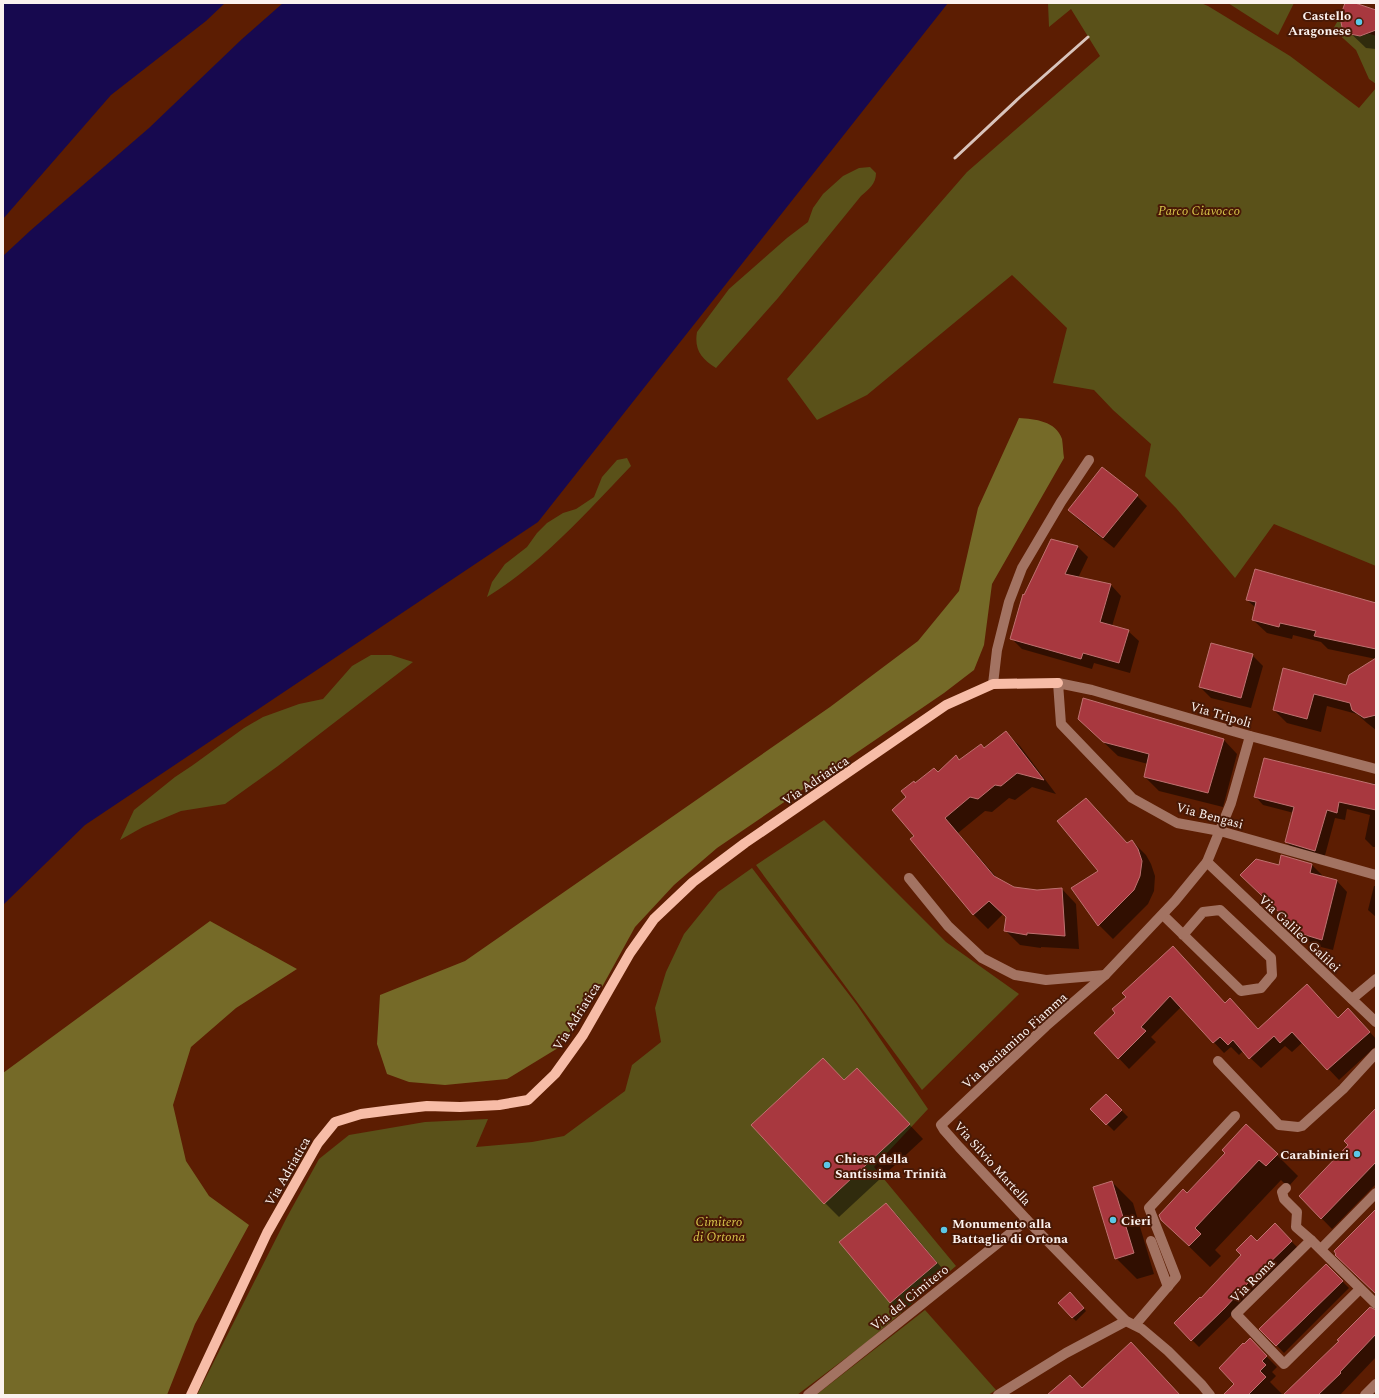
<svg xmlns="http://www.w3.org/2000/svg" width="1379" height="1398" font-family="Spectral,serif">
  <rect width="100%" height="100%" fill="#5c1d02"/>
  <g fill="#5a5119">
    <polygon points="1048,3 1201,3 1208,6 1290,56 1359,108 1376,88 1376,566 1274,524 1235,578 1176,508 1145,476 1151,444 1113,410 1094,390 1053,383 1067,328 1012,275 867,395 817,420 787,379 967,172 1100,56 1071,9 1049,27"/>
    <polygon points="1228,3 1294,3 1278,35"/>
    <path d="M1340 17C1343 27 1348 37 1360 36 1368 35 1367 32 1376 36V84L1369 79 1356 50 1333 29Z"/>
    <path d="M870 167 876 173C876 184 869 189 861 196L778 298 716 368C701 359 694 349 697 332L729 289 787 238 808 222 813 208 823 194 843 176 859 168Z"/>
    <path d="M627 458 631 466C588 511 541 564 487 597L492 582 505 564 527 547 537 533 547 523 563 513 576 509 594 497 602 477 617 460Z"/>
    <polygon points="371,655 391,655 413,662 278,766 225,804 181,811 143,827 120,840 134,810 175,777 193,765 244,728 263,717 299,704 323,699 352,666"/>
    <polygon points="824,820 946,942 1019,994 922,1090 756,865"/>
    <polygon points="752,868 857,1005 928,1109 874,1167 956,1266 867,1342 797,1395 197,1395 287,1217 319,1159 349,1135 425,1122 488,1119 476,1147 532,1142 564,1136 625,1091 632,1065 661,1042 655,1008 666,972 684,934 718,892"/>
    <polygon points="925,1310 996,1390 988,1395 816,1395"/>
  </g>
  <g fill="#756a28">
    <path d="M1019 418C1035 419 1056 421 1062 439 1063 445 1063 452 1064 458L992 584 984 645 974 670 944 693 717 848 674 885 635 927 602 987 558 1048 507 1079 445 1085 409 1082 387 1074 377 1044 380 995 465 961 830 707 918 641 959 591 978 508Z"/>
    <polygon points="210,921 297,969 236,1008 191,1047 173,1105 186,1161 209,1196 249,1225 195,1324 167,1395 3,1395 3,1073"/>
  </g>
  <polygon fill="#17094f" points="3,3 948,3 538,522 85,825 3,905"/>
  <polygon fill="#5c1d02" points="225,3 283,3 242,39 149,128 31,230 3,256 3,219 111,95 206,21"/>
  <g fill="#0007">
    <polygon points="1346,3 1352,3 1376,12 1376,49 1366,48 1343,26"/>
    <polygon points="1137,496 1147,506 1114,548 1080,521 1069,510"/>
    <polygon points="1077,546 1088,557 1078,578 1111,585 1121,596 1112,626 1128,631 1139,641 1130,673 1094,663 1092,669 1022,649 1012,639"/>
    <polygon points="1247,600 1376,604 1376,730 1367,723 1357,714 1327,706 1321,732 1287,723 1274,710 1284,669 1347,686 1376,659 1328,649 1321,642 1293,635 1292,639 1267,633 1253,620 1256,608"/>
    <polygon points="1252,655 1263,666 1251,708 1211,698 1200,687"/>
    <polygon points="1005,732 1020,746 1056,794 1032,787 1015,800 1009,798 992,812 985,811 958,833 998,879 1014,888 1037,891 1062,889 1076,904 1079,949 1041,947 1041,948 1020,945 1005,930 1007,918 1003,914 988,929 974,915 912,839 916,836 907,797 915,784 939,773 960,761 984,749"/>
    <polygon points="1094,733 1223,739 1237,754 1223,807 1159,791 1145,777 1148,764 1118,756"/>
    <polygon points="1370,783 1376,784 1376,847 1373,847 1365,839 1370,815 1347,809 1345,820 1335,818 1324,859 1294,850 1286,842 1294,813 1263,805 1255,796 1370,785"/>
    <polygon points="1086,799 1128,844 1132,841 1146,855 1151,864 1155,876 1154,891 1148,904 1113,939 1099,925 1073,888 1100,871"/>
    <polygon points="1312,865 1322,875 1322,877 1337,881 1347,892 1333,950 1313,945 1252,886 1279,866"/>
    <polygon points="1374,886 1376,886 1376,917 1368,910"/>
    <polygon points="1173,948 1225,1004 1230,999 1259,1030 1338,1019 1359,1020 1376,1039 1376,1046 1339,1080 1303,1042 1292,1052 1285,1046 1261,1068 1243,1051 1239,1055 1231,1047 1224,1053 1181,1007 1151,1037 1156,1042 1129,1069 1095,1033 1117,1013 1127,997"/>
    <polygon points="845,1081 871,1084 923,1139 839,1217 825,1203"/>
    <polygon points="1106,1095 1128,1117 1114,1131 1092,1109"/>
    <polygon points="1376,1119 1376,1184 1332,1229 1300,1196"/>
    <polygon points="1226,1153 1277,1155 1298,1176 1288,1187 1281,1180 1215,1250 1221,1256 1210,1267 1161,1219"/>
    <polygon points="1112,1182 1133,1203 1154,1274 1137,1279 1116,1258"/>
    <polygon points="886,1205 897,1215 947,1274 901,1313 891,1302"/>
    <polygon points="1275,1225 1299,1249 1199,1347 1175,1323 1201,1299"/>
    <polygon points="1326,1265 1349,1288 1284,1353 1261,1329"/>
    <polygon points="1073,1296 1086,1311 1076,1321 1072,1317"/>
    <polygon points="1376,1311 1376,1357 1340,1395 1285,1395"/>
    <polygon points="1250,1340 1277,1367 1272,1372 1276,1376 1270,1382 1283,1395 1233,1395 1244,1345"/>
  </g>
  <g fill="#a8383f" stroke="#be7170">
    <polygon points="1345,3 1355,3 1376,10 1376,30 1360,36 1350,34 1342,27 1340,17"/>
    <polygon points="1102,467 1138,495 1103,538 1068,510"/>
    <polygon points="1051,539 1078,546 1065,574 1111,584 1100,622 1129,630 1119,663 1083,653 1081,659 1010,639 1023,594 1024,595"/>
    <polygon points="1255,569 1376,603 1376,649 1314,636 1316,631 1280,623 1279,627 1252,620 1256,602 1246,600"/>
    <polygon points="1211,643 1253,654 1241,698 1199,687"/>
    <polygon points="1376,658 1376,715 1364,718 1352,710 1350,703 1314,694 1307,719 1273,710 1283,668 1346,685 1349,675"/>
    <polygon points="1083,698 1224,739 1208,793 1144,777 1149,754 1103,742 1078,719"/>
    <polygon points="1006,731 1044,780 1017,773 1001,786 995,785 978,799 970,797 945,818 994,876 1014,887 1037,890 1062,888 1065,936 1027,933 1027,935 1004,931 1006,917 989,901 973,915 910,839 914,836 892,810 906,797 901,791 914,781 915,783 934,768 938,772 956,755 959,760 981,744 984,748"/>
    <polygon points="1264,758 1376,785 1376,810 1339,802 1337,813 1327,810 1315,851 1285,842 1294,807 1254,797"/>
    <polygon points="1086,798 1127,843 1132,840 1138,849 1142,861 1140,876 1134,890 1098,926 1071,888 1098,871 1057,821"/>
    <polygon points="1281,855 1312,864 1310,873 1337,880 1322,940 1302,934 1240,875 1256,859 1279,865"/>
    <polygon points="1173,946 1225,1003 1230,998 1258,1029 1307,984 1338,1018 1348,1008 1370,1032 1327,1070 1292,1032 1280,1043 1274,1036 1249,1059 1233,1040 1228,1045 1220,1037 1213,1043 1170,996 1141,1027 1146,1031 1118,1059 1094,1033 1115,1013 1112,1009 1126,997 1122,993"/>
    <polygon points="823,1058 844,1080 857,1068 910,1124 824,1204 751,1125"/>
    <polygon points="1106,1094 1122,1110 1106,1125 1090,1109"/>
    <polygon points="1376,1108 1376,1162 1321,1219 1299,1196 1348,1145 1344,1141"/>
    <polygon points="1246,1124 1278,1154 1266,1166 1259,1160 1195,1228 1201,1234 1189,1246 1161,1220 1159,1215 1183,1189 1187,1193 1225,1153 1222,1150"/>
    <polygon points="1112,1181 1134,1253 1115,1259 1093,1187"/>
    <polygon points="886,1203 937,1263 890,1303 839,1242"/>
    <polygon points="1376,1209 1376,1294 1335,1255 1336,1254 1334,1251"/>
    <polygon points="1275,1223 1292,1241 1258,1274 1257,1273 1225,1308 1191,1341 1174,1323 1200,1297 1201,1298 1241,1255 1236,1250 1251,1235 1257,1241"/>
    <polygon points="1326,1264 1343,1281 1276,1346 1259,1329"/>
    <polygon points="1070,1292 1084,1308 1072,1318 1058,1303"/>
    <polygon points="1370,1307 1376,1310 1376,1334 1340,1372 1341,1373 1318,1395 1283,1395 1339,1341 1337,1340"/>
    <polygon points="1250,1338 1267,1356 1262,1361 1266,1365 1260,1371 1266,1377 1248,1395 1223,1395 1234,1384 1219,1368 1243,1343 1244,1344"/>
    <polygon points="1131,1342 1180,1395 1047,1395 1070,1375 1082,1388"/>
  </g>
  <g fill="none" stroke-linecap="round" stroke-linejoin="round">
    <g stroke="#a37362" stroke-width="10">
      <polyline points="993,684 997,650 1009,602 1022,568 1061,502 1089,460"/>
      <polyline points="1376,769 1250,736 1092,690 1058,683 1061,724 1132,798 1177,823 1220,831 1376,875"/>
      <polyline points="1207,862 1376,1022"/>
      <polyline points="909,878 948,926 982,958 1015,975 1046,980 1105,975"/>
      <polyline points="1163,915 1241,991 1261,988 1272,975 1271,958 1220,910 1203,912 1183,935"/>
      <polyline points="1352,999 1376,979"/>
      <polyline points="1218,1061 1279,1125 1298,1127 1302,1126 1343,1089 1376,1053"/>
      <polyline points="1286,1188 1282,1192 1284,1199 1297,1212 1296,1227 1311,1240 1376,1304"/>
      <polyline points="1311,1240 1236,1314 1284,1364 1360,1289"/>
      <polyline points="1151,1241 1168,1287"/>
      <polyline points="1321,1249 1376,1193"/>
      <polyline points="1135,1325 1176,1277 1149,1208 1235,1116"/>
      <polyline points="808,1395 1027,1220"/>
      <polyline points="998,1395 1066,1353 1126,1321"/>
      <polyline points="1210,1395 1202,1385 1168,1351 1142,1329 1126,1321 1111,1306 1027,1220 959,1147 944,1130 941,1125 1046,1026 1105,975 1175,901 1207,862 1231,803 1250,736"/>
      <polyline points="1365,1395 1376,1384"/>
    </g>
    <polyline stroke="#f7bca7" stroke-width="10" points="191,1395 267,1233 318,1143 335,1122 361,1114 392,1110 427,1106 460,1107 499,1105 528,1100 555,1074 583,1035 630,953 654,919 693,882 745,843 946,705 993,684 1058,683"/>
    <polyline stroke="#d9c4bc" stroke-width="3" points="955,158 1020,97 1088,37"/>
  </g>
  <g fill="#5cc7e7" stroke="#491906" stroke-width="1.5">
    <circle cx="1359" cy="22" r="4"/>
    <circle cx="1357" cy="1154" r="4"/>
    <circle cx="827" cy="1165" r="4"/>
    <circle cx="1113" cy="1220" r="4"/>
    <circle cx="944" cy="1230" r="4"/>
  </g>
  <g text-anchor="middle" stroke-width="4" stroke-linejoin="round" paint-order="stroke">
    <g font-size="13" font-weight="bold" fill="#fbf2ef" stroke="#491906" text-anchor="start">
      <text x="1351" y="20" text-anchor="end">Castello<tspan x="1351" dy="15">Aragonese</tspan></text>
      <text x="1349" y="1159" text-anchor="end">Carabinieri</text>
      <text x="835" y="1163">Chiesa della<tspan x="835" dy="15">Santissima Trinità</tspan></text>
      <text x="1121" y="1225">Cieri</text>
      <text x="952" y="1228">Monumento alla<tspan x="952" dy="15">Battaglia di Ortona</tspan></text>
    </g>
    <g font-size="13" font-style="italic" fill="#d6c44a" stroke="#491906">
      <text x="1199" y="215">Parco Ciavocco</text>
      <text x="719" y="1226">Cimitero<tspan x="719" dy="15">di Ortona</tspan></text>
    </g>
    <g font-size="13" fill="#fbf2ef" stroke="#491906">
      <text transform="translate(1221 714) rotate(16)" y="5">Via Tripoli</text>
      <text transform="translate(815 780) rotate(-34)" y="5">Via Adriatica</text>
      <text transform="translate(1210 815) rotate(15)" y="5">Via Bengasi</text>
      <text transform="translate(1300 933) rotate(43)" y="5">Via Galileo Galilei</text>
      <text transform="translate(576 1016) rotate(-58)" y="5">Via Adriatica</text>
      <text transform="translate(1014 1040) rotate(-42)" y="5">Via Beniamino Fiamma</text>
      <text transform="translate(993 1163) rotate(48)" y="5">Via Silvio Martella</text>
      <text transform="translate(287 1171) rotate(-60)" y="5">Via Adriatica</text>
      <text transform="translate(1252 1280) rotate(-45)" y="5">Via Roma</text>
      <text transform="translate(909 1297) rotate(-39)" y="5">Via del Cimitero</text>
    </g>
  </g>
  <rect width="1379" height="1398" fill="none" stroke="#fbf2ef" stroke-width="8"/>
</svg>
